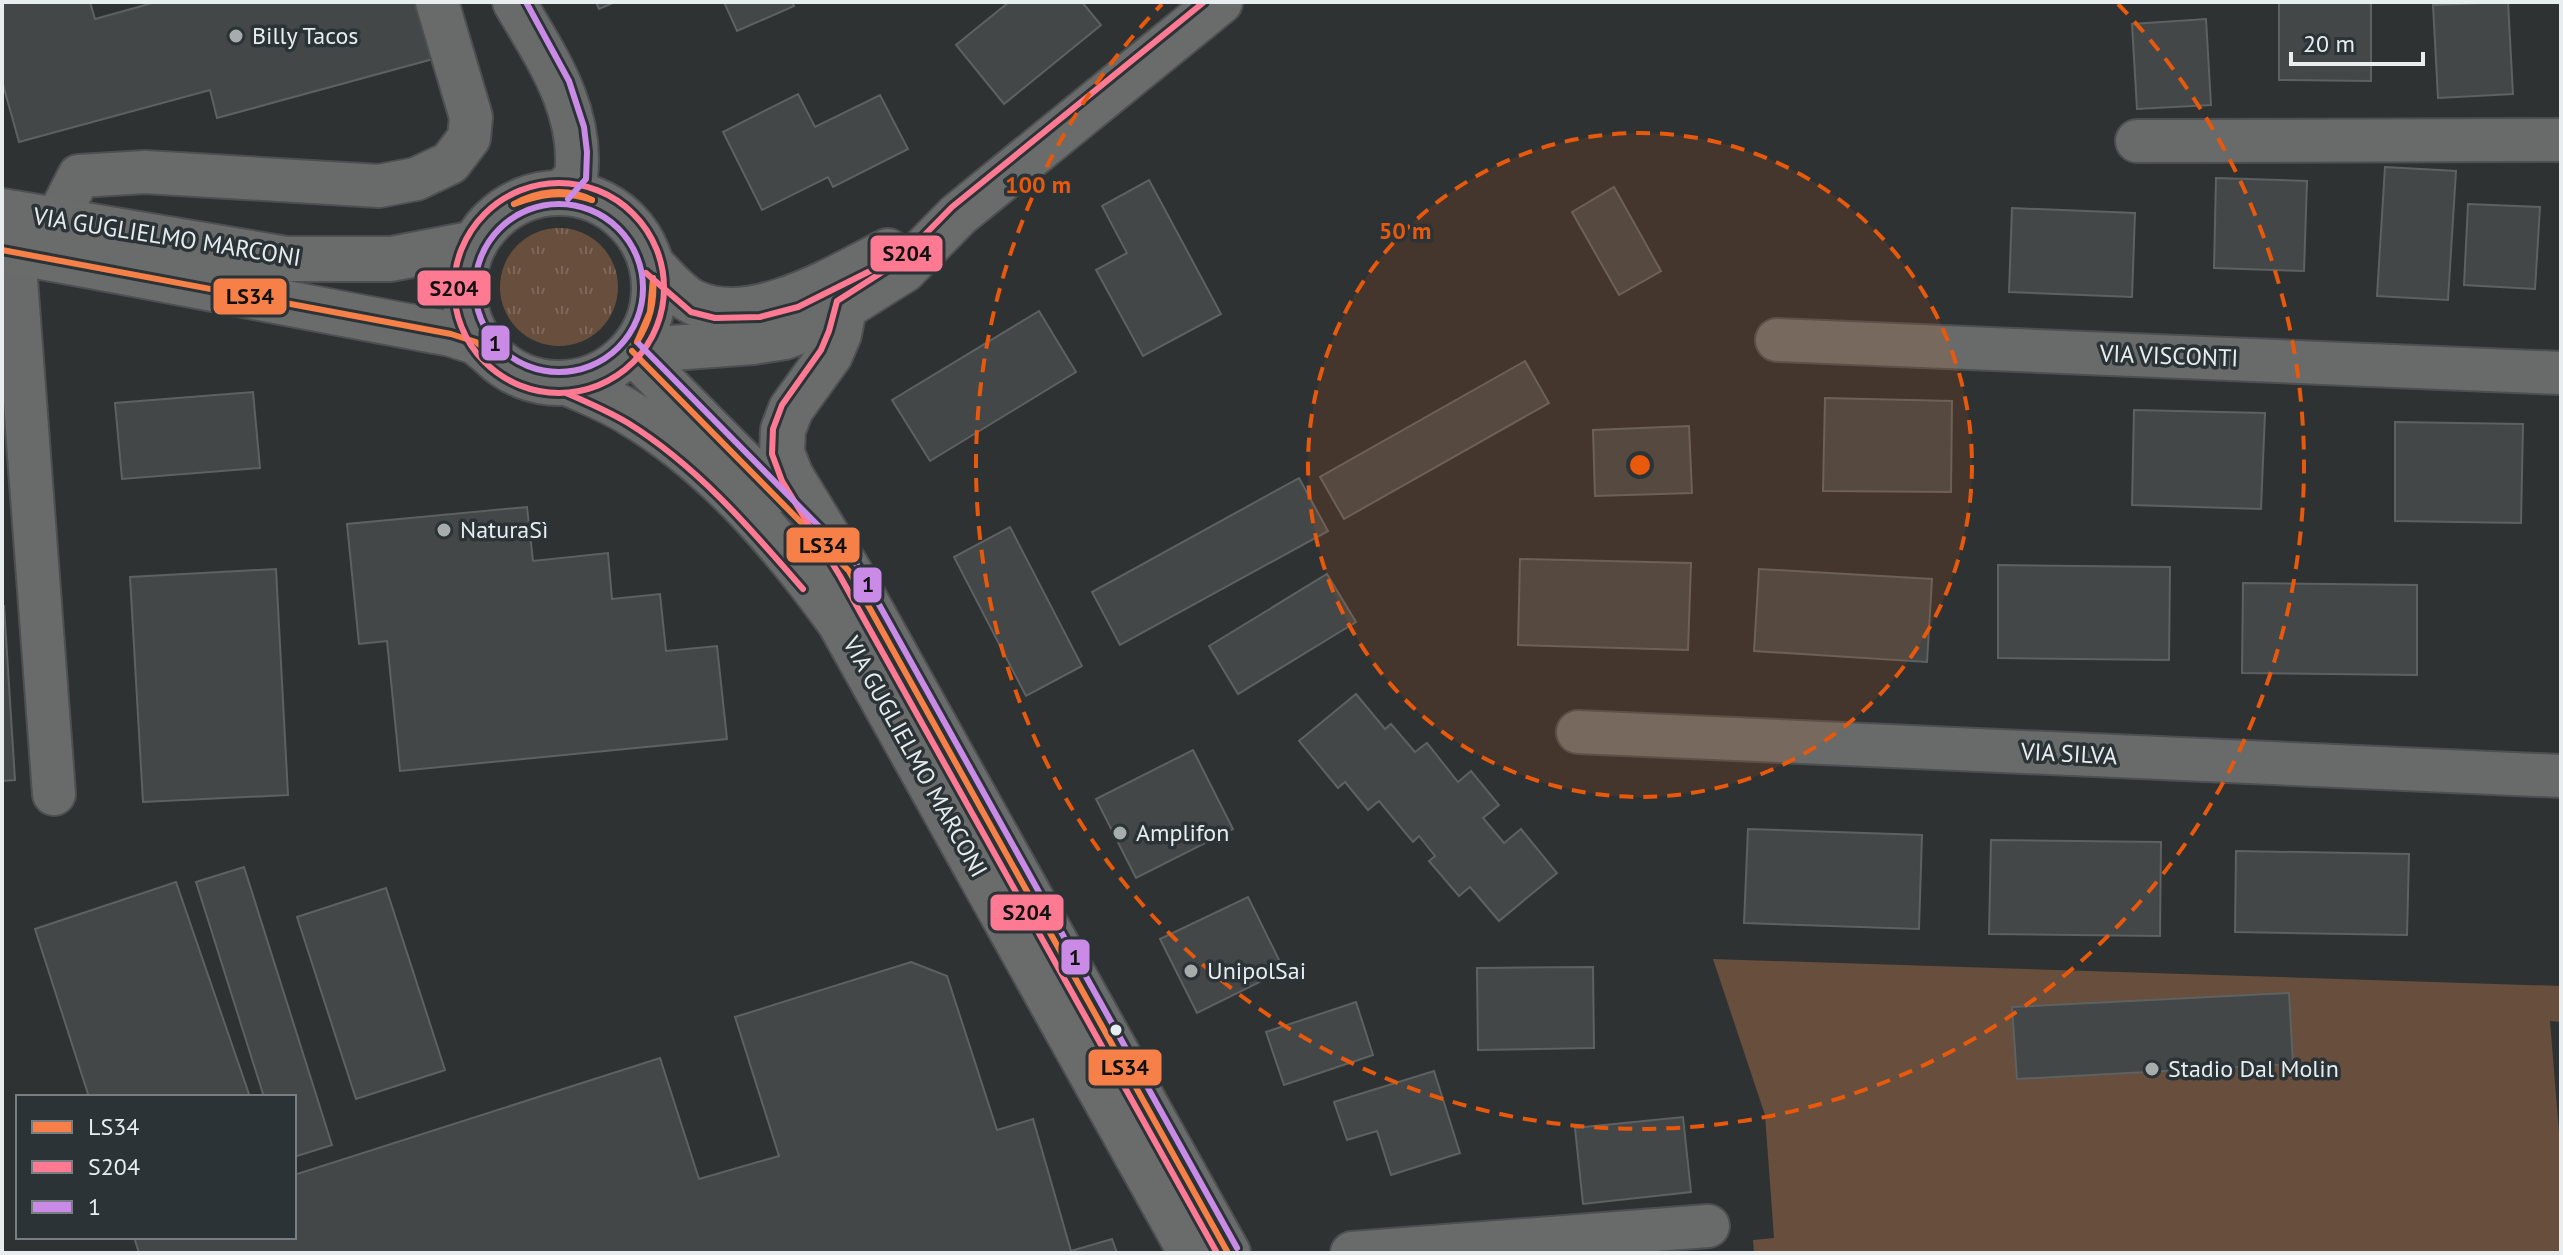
<svg xmlns="http://www.w3.org/2000/svg" width="2563" height="1255" font-family="'PT Sans',sans-serif">
  <defs>
    <pattern id="grass-tufts" width="24" height="20" patternUnits="userSpaceOnUse" patternTransform="scale(2)"><rect width="24" height="20" fill="#684e3d"/><path d="M3 7l-1-3M5 7V3M7 7l1-3M15 17l-1-3M17 17v-4M19 17l1-3" fill="none" stroke="#7e6859"/></pattern>
  </defs>
  <rect width="100%" height="100%" fill="#2e3233"/>
  <circle fill="url(#grass-tufts)" cx="559" cy="287" r="59"/>
  <polygon fill="#684e3d" points="1713,959 2561,986 2561,1022 2550,1021 2561,1157 2561,1253 1754,1253 1753,1240 1774,1238 1765,1115"/>
  <g fill="#434748" stroke="#5d6162" stroke-width="2">
    <polygon points="2,2 90,2 95,19 156,2 417,2 433,59 217,118 210,90 19,142 2,81"/>
    <polygon points="596,2 615,2 599,9"/>
    <polygon points="724,2 792,2 794,6 737,31"/>
    <polygon points="1009,2 1082,2 1101,25 1004,104 956,45"/>
    <polygon points="2279,2 2371,2 2371,81 2279,80"/>
    <polygon points="2508,2 2513,94 2438,98 2433,5"/>
    <polygon points="2206,19 2211,105 2137,109 2132,24"/>
    <polygon points="798,94 815,127 880,95 908,149 833,187 828,177 762,210 723,132"/>
    <polygon points="2385,167 2456,171 2448,300 2377,296"/>
    <polygon points="2216,178 2307,181 2304,271 2214,268"/>
    <polygon points="1149,180 1221,314 1143,356 1096,270 1127,253 1102,206"/>
    <polygon points="1614,187 1661,271 1619,295 1572,212"/>
    <polygon points="2468,204 2540,207 2535,289 2464,285"/>
    <polygon points="2012,208 2135,213 2132,297 2009,292"/>
    <polygon points="1039,311 1076,372 930,461 892,400"/>
    <polygon points="1525,361 1549,403 1344,519 1320,477"/>
    <polygon points="253,392 260,468 122,479 115,403"/>
    <polygon points="1825,398 1952,401 1951,492 1823,491"/>
    <polygon points="2134,410 2265,413 2261,509 2132,505"/>
    <polygon points="2395,422 2523,424 2521,523 2395,521"/>
    <polygon points="1689,426 1692,493 1595,496 1593,430"/>
    <polygon points="1299,478 1328,531 1120,645 1092,592"/>
    <polygon points="527,507 533,561 608,553 612,599 660,594 666,651 717,646 727,739 400,771 387,641 359,644 347,524"/>
    <polygon points="1010,527 1082,666 1026,696 954,557"/>
    <polygon points="1520,559 1691,563 1688,650 1518,645"/>
    <polygon points="1998,565 2170,567 2169,660 1998,658"/>
    <polygon points="276,569 288,795 143,802 130,577"/>
    <polygon points="1759,569 1932,579 1927,662 1754,651"/>
    <polygon points="1327,574 1356,622 1238,694 1209,646"/>
    <polygon points="2243,583 2417,585 2417,675 2242,673"/>
    <polygon points="2,606 4,606 15,780 2,781"/>
    <polygon points="1356,694 1385,729 1391,724 1415,752 1427,743 1458,782 1471,771 1499,805 1483,818 1504,843 1521,829 1557,873 1499,921 1470,887 1459,896 1429,861 1435,856 1419,836 1413,842 1379,801 1368,810 1345,782 1338,788 1299,741"/>
    <polygon points="1193,750 1233,829 1136,878 1096,799"/>
    <polygon points="1748,829 1922,835 1919,929 1744,923"/>
    <polygon points="1991,840 2161,842 2160,936 1989,934"/>
    <polygon points="2236,851 2409,854 2407,935 2235,932"/>
    <polygon points="244,867 332,1145 294,1157 294,1097 264,1097 196,882"/>
    <polygon points="176,882 250,1097 89,1097 35,929"/>
    <polygon points="386,888 445,1070 356,1099 297,917"/>
    <polygon points="1248,897 1284,970 1197,1013 1160,939"/>
    <polygon points="911,962 947,976 997,1130 1033,1119 1071,1251 1112,1239 1117,1253 139,1253 134,1237 294,1237 294,1175 660,1058 699,1179 779,1156 735,1017"/>
    <polygon points="1593,967 1594,1048 1478,1050 1477,968"/>
    <polygon points="2289,993 2293,1064 2017,1079 2012,1007"/>
    <polygon points="1356,1002 1373,1055 1284,1085 1266,1032"/>
    <polygon points="1434,1071 1460,1153 1391,1175 1377,1131 1347,1140 1334,1102"/>
    <polygon points="1683,1117 1691,1192 1583,1204 1575,1128"/>
  </g>
  <g fill="none" stroke-linecap="round" stroke-linejoin="round">
    <g stroke="#4d4f50" stroke-width="46">
      <g id="minor">
        <path d="M514 2C546 57 584 110 576 177L561 192"/>
        <polyline points="2137,141 2561,140"/>
        <polyline points="56,221 79,176 145,172 379,186 416,179 450,163 469,138 471,117 437,2"/>
        <polyline points="14,252 54,794"/>
        <polyline points="1777,340 2561,373"/>
        <polyline points="1578,732 2561,776"/>
        <polyline points="1352,1253 1708,1226"/>
      </g>
    </g>
    <g stroke="#4d4f50" stroke-width="48">
      <g id="major">
        <circle cx="559" cy="288" r="95"/>
        <polyline points="2,211 286,259 391,259 475,243"/>
        <path d="M2 250C152 276 301 307 451 334L476 342 493 356"/>
        <path d="M653 266C665 278 679 296 695 303 753 329 837 277 888 251"/>
        <polyline points="844,308 839,334 830,355 791,409 783,430 782,453 791,476 849,571 1228,1253"/>
        <polyline points="632,351 753,342 785,337 818,324 904,270 958,215 1220,2"/>
        <polyline points="632,351 772,492"/>
        <path d="M570 384C590 393 611 401 630 413 715 463 783 544 840 623L1191 1253"/>
      </g>
    </g>
    <use href="#minor" stroke="#696b6b" stroke-width="42"/>
    <use href="#major" stroke="#6a6c6c" stroke-width="44"/>
    <g stroke="#2b3336" stroke-width="12">
      <g id="bus-1">
        <path d="M514 204C537 191 567 187 592 200"/>
        <path d="M514 204C541 194 563 190 592 200"/>
        <polyline points="2,250 451,334 476,342 493,356"/>
        <polyline points="637,342 650,312 653,278"/>
        <path d="M637 342C650 321 655 302 653 278"/>
        <polyline points="632,351 849,571 1228,1253"/>
      </g>
    </g>
    <g stroke="#2b3336" stroke-width="12">
      <g id="bus-2">
        <polyline points="1204,2 952,207 898,262 837,301 829,331 821,350 782,405 773,429 772,454 782,481 840,576 1217,1253"/>
        <circle cx="559" cy="288" r="105"/>
        <polyline points="646,273 691,312 715,318 760,317 798,307 904,254"/>
        <path d="M566 393C587 402 608 411 628 423 697 466 750 528 803 589"/>
      </g>
    </g>
    <g stroke="#2b3336" stroke-width="12">
      <g id="bus-3">
        <polyline points="526,2 569,81 584,127 587,152 586,179 568,199"/>
        <circle cx="559" cy="288" r="84"/>
        <polyline points="639,344 857,565 1237,1248"/>
      </g>
    </g>
    <use href="#bus-1" stroke="#f78048" stroke-width="6"/>
    <use href="#bus-2" stroke="#fe7a93" stroke-width="6"/>
    <use href="#bus-3" stroke="#ca8be6" stroke-width="6"/>
  </g>
  <circle cx="1640" cy="465" r="332" fill="#e8590c" fill-opacity=".12"/>
  <g fill="none" stroke="#e8590c" stroke-width="4" stroke-dasharray="14 10">
    <circle cx="1640" cy="465" r="332"/>
    <path d="M2118 4A664 664 0 1 1 1162 4"/>
  </g>
  <g fill="#a7acad" stroke="#2b3336" stroke-width="3">
    <circle cx="236" cy="36" r="8"/>
    <circle cx="444" cy="530" r="8"/>
    <circle cx="1120" cy="833" r="8"/>
    <circle cx="1191" cy="971" r="8"/>
    <circle cx="2152" cy="1069" r="8"/>
  </g>
  <circle fill="#e8edef" stroke="#2b3336" stroke-width="3" cx="1116" cy="1030" r="7"/>
  <g text-anchor="middle" stroke-width="7" stroke-linejoin="round" paint-order="stroke">
    <g font-size="24" fill="#e8edef" stroke="#2b3336" text-anchor="start">
      <text x="252" y="44">Billy Tacos</text>
      <text x="460" y="538">NaturaSì</text>
      <text x="1136" y="841">Amplifon</text>
      <text x="1207" y="979">UnipolSai</text>
      <text x="2168" y="1077">Stadio Dal Molin</text>
    </g>
    <g font-size="24" fill="#e8edef" stroke="#2b3336">
      <text transform="translate(167 237) rotate(9)" y="8">VIA GUGLIELMO MARCONI</text>
      <text transform="translate(2169 356) rotate(2)" y="8">VIA VISCONTI</text>
      <text transform="translate(2069 754) rotate(3)" y="8">VIA SILVA</text>
      <text transform="translate(915 757) rotate(61)" y="8">VIA GUGLIELMO MARCONI</text>
    </g>
  </g>
  <circle cx="1640" cy="465" r="12" fill="#e8590c" stroke="#2b3336" stroke-width="4"/>
  <g font-size="24" text-anchor="middle" font-weight="bold" fill="#e8590c" stroke="#2b3336" stroke-width="7" stroke-linejoin="round" paint-order="stroke">
    <text x="1038" y="193">100 m</text>
    <text x="1405" y="239">50 m</text>
  </g>
  <g stroke="#2b3336" stroke-width="3">
    <rect x="869" y="234" width="75" height="39" rx="8" fill="#fe7a93"/>
    <rect x="416" y="269" width="76" height="38" rx="8" fill="#fe7a93"/>
    <rect x="212" y="277" width="76" height="39" rx="8" fill="#f78048"/>
    <rect x="480" y="324" width="31" height="38" rx="8" fill="#ca8be6"/>
    <rect x="785" y="526" width="76" height="38" rx="8" fill="#f78048"/>
    <rect x="852" y="566" width="31" height="38" rx="8" fill="#ca8be6"/>
    <rect x="989" y="893" width="76" height="39" rx="8" fill="#fe7a93"/>
    <rect x="1060" y="938" width="31" height="38" rx="8" fill="#ca8be6"/>
    <rect x="1087" y="1048" width="76" height="39" rx="8" fill="#f78048"/>
  </g>
  <g font-size="22" text-anchor="middle" font-weight="bold" fill="#111">
    <text x="907" y="261">S204</text>
    <text x="454" y="296">S204</text>
    <text x="250" y="304">LS34</text>
    <text x="495" y="351">1</text>
    <text x="823" y="553">LS34</text>
    <text x="868" y="592">1</text>
    <text x="1027" y="920">S204</text>
    <text x="1075" y="965">1</text>
    <text x="1125" y="1075">LS34</text>
  </g>
  <rect width="2563" height="1255" fill="none" stroke="#e8edef" stroke-width="8"/>
  <rect x="16" y="1095" width="280" height="144" fill="#2b3336" stroke="#777d80" stroke-width="2"/>
  <rect x="32" y="1121" width="40" height="12" fill="#f78048" stroke="#777d80" stroke-width="2"/>
  <text x="88" y="1135" font-size="24" fill="#e8edef">LS34</text>
  <rect x="32" y="1161" width="40" height="12" fill="#fe7a93" stroke="#777d80" stroke-width="2"/>
  <text x="88" y="1175" font-size="24" fill="#e8edef">S204</text>
  <rect x="32" y="1201" width="40" height="12" fill="#ca8be6" stroke="#777d80" stroke-width="2"/>
  <text x="88" y="1215" font-size="24" fill="#e8edef">1</text>
  <path d="M2291 52v12h132v-12" fill="none" stroke="#e8edef" stroke-width="4"/>
  <text x="2303" y="52" font-size="24" fill="#e8edef" stroke="#2b3336" stroke-width="6" paint-order="stroke">20 m</text>
</svg>
